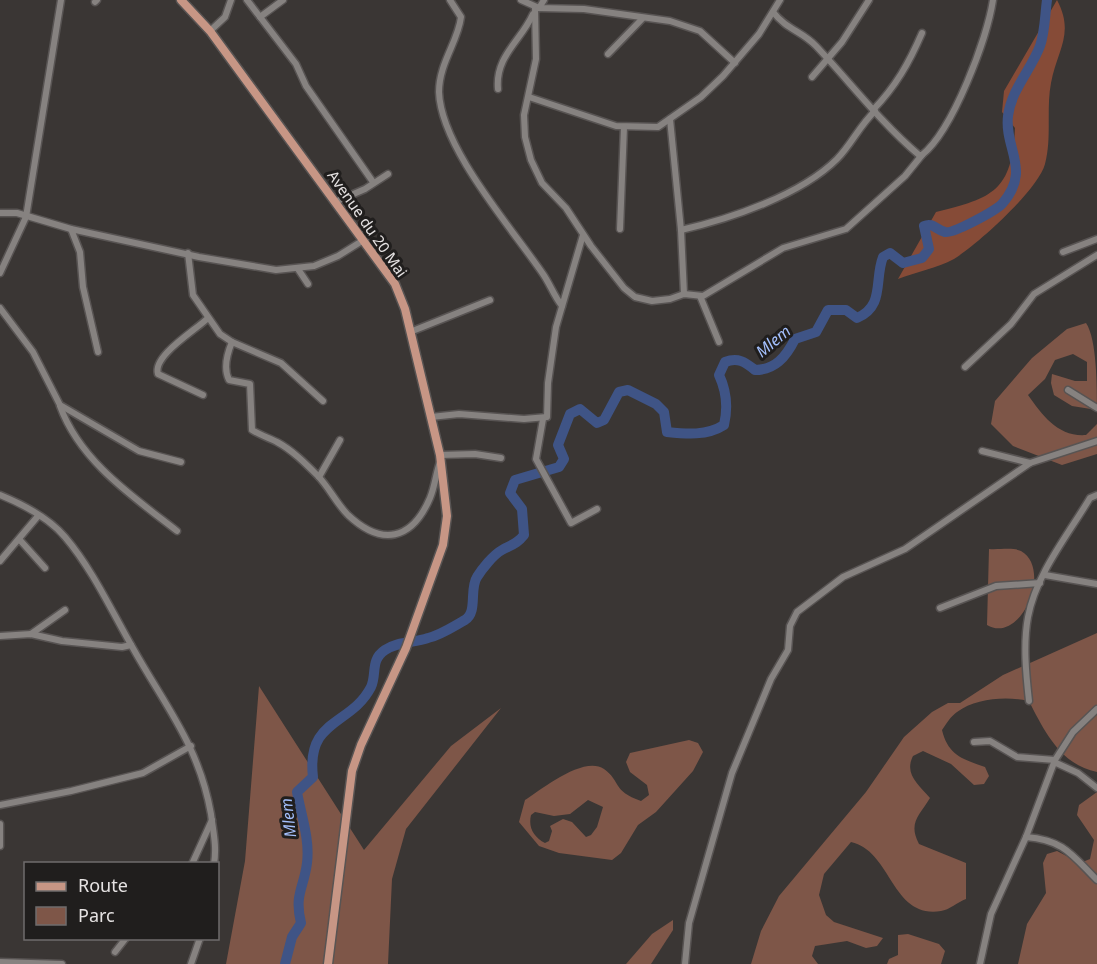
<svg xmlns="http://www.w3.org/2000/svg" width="1097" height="964" font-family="'Noto Sans',sans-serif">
  <rect width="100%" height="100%" fill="#3a3634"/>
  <g fill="#7e5648" fill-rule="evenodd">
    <path d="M1086 323C1097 339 1097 388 1097 410L1072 406 1054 395 1051 383 1052 374 1075 381H1087V362L1073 354 1055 360 1045 379 1028 395C1043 416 1058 437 1086 435L1097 424V454L1062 465 1013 446 991 424 995 401 1032 358 1067 329Z"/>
    <path d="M989 549C998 550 1014 547 1021 551 1053 569 1021 645 987 625Z"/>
    <path d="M1097 633V772C1061 765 1044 731 1029 701 1007 696 976 698 957 712 951 716 946 724 942 730 948 755 962 759 985 767L989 776 984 784 974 785 951 764 923 751 913 756C904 774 918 784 930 798 919 816 908 823 919 844L966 863V899C958 902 949 910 941 911 891 919 892 851 851 842L824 874 819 895 826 915 834 922 883 938 877 946 866 948 847 941 815 946 812 956 818 964H751L761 931 779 896 866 792 904 737 932 712 948 703H960L1003 675Z"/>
    <polygon points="259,686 364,850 451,746 501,708 406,829 392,879 388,964 226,964 245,861"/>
    <path d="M689 740 698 743 703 752 693 771 656 812 638 825 621 853 612 860 559 853 539 846 519 822 525 800C542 789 584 755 604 769 621 781 612 791 641 801L649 795 647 785 630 772 626 762 630 753ZM588 800 603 807 597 827 591 835 586 837 572 822 563 819 550 826 552 831 549 841 545 843C534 837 528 828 531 815L535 812 554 816 570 814Z"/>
    <polygon points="1097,792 1097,964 1018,964 1027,924 1046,893 1043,863 1047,854 1057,851 1080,863 1090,859 1094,840 1077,815 1079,805"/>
    <polygon points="673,920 673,930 651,964 626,964 652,934"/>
    <polygon points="908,934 939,944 945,951 941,964 887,964 889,959 898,955 898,935"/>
  </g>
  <path fill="#864b37" d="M1057 0C1075 34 1057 50 1051 83 1046 109 1052 138 1045 164 1038 190 977 245 954 259 937 268 916 272 898 279L936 212C993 198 1012 191 1015 128L1002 112 1004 91Z"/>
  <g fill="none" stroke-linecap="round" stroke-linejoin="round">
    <path stroke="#3f5486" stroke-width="10" d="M285 964 292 937 301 923C294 894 304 888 307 863 310 839 301 815 297 792L313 777C306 718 351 726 371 687 377 674 370 660 385 650 398 641 414 643 428 638 441 635 454 626 465 620 478 612 469 589 477 577 482 569 493 555 502 550 511 545 517 544 524 535L522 509 510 493 515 480 559 467 564 459 558 445 570 414 580 409 597 423 604 420 619 392 628 390 656 404 664 412 667 432C686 434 707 436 724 425 728 408 727 392 719 375L725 362C738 357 745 362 755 370 775 370 786 357 795 339L816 332 828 310H846L857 318C885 306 874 280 883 257L890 253 903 263 922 258 929 249 924 226C933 222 936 230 945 232 953 234 995 211 1002 204 1032 170 1004 149 1008 116 1011 90 1031 70 1040 46 1045 32 1045 14 1047 0"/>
    <g stroke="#585453" stroke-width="9">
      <g id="minor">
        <polyline points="247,0 296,64 306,86 373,182"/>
        <path d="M450 0 461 17C458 42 439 63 439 92 441 148 511 227 543 274 550 284 554 296 562 306"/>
        <polyline points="521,0 539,8 584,9 670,21 700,31 735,63"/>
        <polyline points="95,2 97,0"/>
        <polyline points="535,7 536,59 524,115 525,137 531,160 542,183 566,208 591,246 624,288 635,297 652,301 670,299 684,294 703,296 783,248 846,229 905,176 922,155"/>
        <polyline points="539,8 544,0"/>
        <path d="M773 12C787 30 802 31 816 46 850 82 881 123 919 155H922C953 130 987 39 993 0"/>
        <polyline points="260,17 283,0"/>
        <polyline points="210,31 225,17 231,0"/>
        <polyline points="608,54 642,19"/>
        <polyline points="812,77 842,42 869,0"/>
        <path d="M498 89C495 56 521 41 533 14"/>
        <polyline points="529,97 616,126 658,127 701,97 723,76 759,34 780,0"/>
        <path d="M873 110C896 86 909 63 922 33"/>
        <polyline points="670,119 681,230 684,294"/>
        <polyline points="335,202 365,189 388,174"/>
        <polyline points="0,213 17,213 71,229 199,257 276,270 314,266 338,256 362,241"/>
        <polyline points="71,229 80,252 83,287 98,352"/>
        <polyline points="620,229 624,127"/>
        <path d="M681 230C730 219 801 195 837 159 851 145 860 125 875 111"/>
        <polyline points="1063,252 1097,239"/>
        <polyline points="188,253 193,295 220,334 232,342 281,363 323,401"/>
        <polyline points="298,269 308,284"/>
        <polyline points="0,273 26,217 61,0"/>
        <polyline points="700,296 719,342"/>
        <polyline points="0,308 33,352 60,405 139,451 181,462"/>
        <polyline points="410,332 490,300"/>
        <path d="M232 342C227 354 223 368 229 380L250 384 252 430C260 435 269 438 277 442 292 450 305 463 317 475 329 487 336 503 348 515 382 547 412 540 430 498 435 486 436 473 440 462"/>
        <polyline points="965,367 1011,324 1034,294 1097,255"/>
        <polyline points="1068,390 1097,408"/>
        <path d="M203 395 158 374C152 356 196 330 208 318"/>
        <path d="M60 406C80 461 132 496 177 531"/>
        <polyline points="431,417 459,414 524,419 547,417 548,383 556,327 583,235"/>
        <polyline points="543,419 536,459 571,523 597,509"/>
        <polyline points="982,451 1030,463"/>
        <polyline points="440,455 475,454 501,458"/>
        <polyline points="319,477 340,440"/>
        <path d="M0 495C22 504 49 518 65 537 93 570 112 612 134 650 166 707 199 746 211 814 213 831 217 846 214 864"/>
        <polyline points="19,539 45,568"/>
        <polyline points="0,561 38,516"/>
        <polyline points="1045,575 1097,584"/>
        <polyline points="940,608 996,586 1040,583"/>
        <polyline points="31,634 65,610"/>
        <polyline points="0,636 31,634 62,641 122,647 131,645"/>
        <path d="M1029 701C1026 674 1023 644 1028 617 1036 574 1068 535 1090 498L1097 495"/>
        <polyline points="974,742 990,741 1017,757 1055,760"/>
        <polyline points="1054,762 1078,773 1097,788"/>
        <polyline points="0,805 71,791 143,773 191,746"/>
        <polyline points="0,824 0,846"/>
        <path d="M1026 837C1064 840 1072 855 1097 880"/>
        <polyline points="192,864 212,820"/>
        <polyline points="115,952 126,938"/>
        <polyline points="0,962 62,964"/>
        <polyline points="191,964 200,938"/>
        <polyline points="685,964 689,923 732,773 771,679 788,650 790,626 797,612 843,577 905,549 1030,463 1097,441"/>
        <polyline points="980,964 991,914 1026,837 1055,760 1073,732 1097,709"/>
      </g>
    </g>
    <g stroke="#585453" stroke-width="11">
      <polyline id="major" points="181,0 210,31 395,284 405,309 440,455 447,516 443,545 406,648 361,745 352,771 328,964"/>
    </g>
    <use href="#minor" stroke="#868280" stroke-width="6"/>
    <use href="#major" stroke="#c79685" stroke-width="8"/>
  </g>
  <g text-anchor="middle" stroke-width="6" stroke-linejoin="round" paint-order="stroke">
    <g font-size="15" fill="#e5e2e2" stroke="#201e1d">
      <text transform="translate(367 224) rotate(55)" y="5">Avenue du 20 Mai</text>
    </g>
    <g font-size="16" font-style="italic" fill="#a4c0fd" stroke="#201e1d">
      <text transform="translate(773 341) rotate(-40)" y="6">Mlem</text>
      <text transform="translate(288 818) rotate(-97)" y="6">Mlem</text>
    </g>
  </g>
  <rect x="24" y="862" width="195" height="78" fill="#201e1d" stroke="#6f6c6c" stroke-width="1.5"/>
  <rect x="36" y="882" width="30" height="9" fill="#c79685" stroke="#6f6c6c" stroke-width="1.5"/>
  <text x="78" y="892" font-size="18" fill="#e5e2e2">Route</text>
  <rect x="36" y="907" width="30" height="18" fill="#7e5648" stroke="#6f6c6c" stroke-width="1.5"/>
  <text x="78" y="922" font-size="18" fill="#e5e2e2">Parc</text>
</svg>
